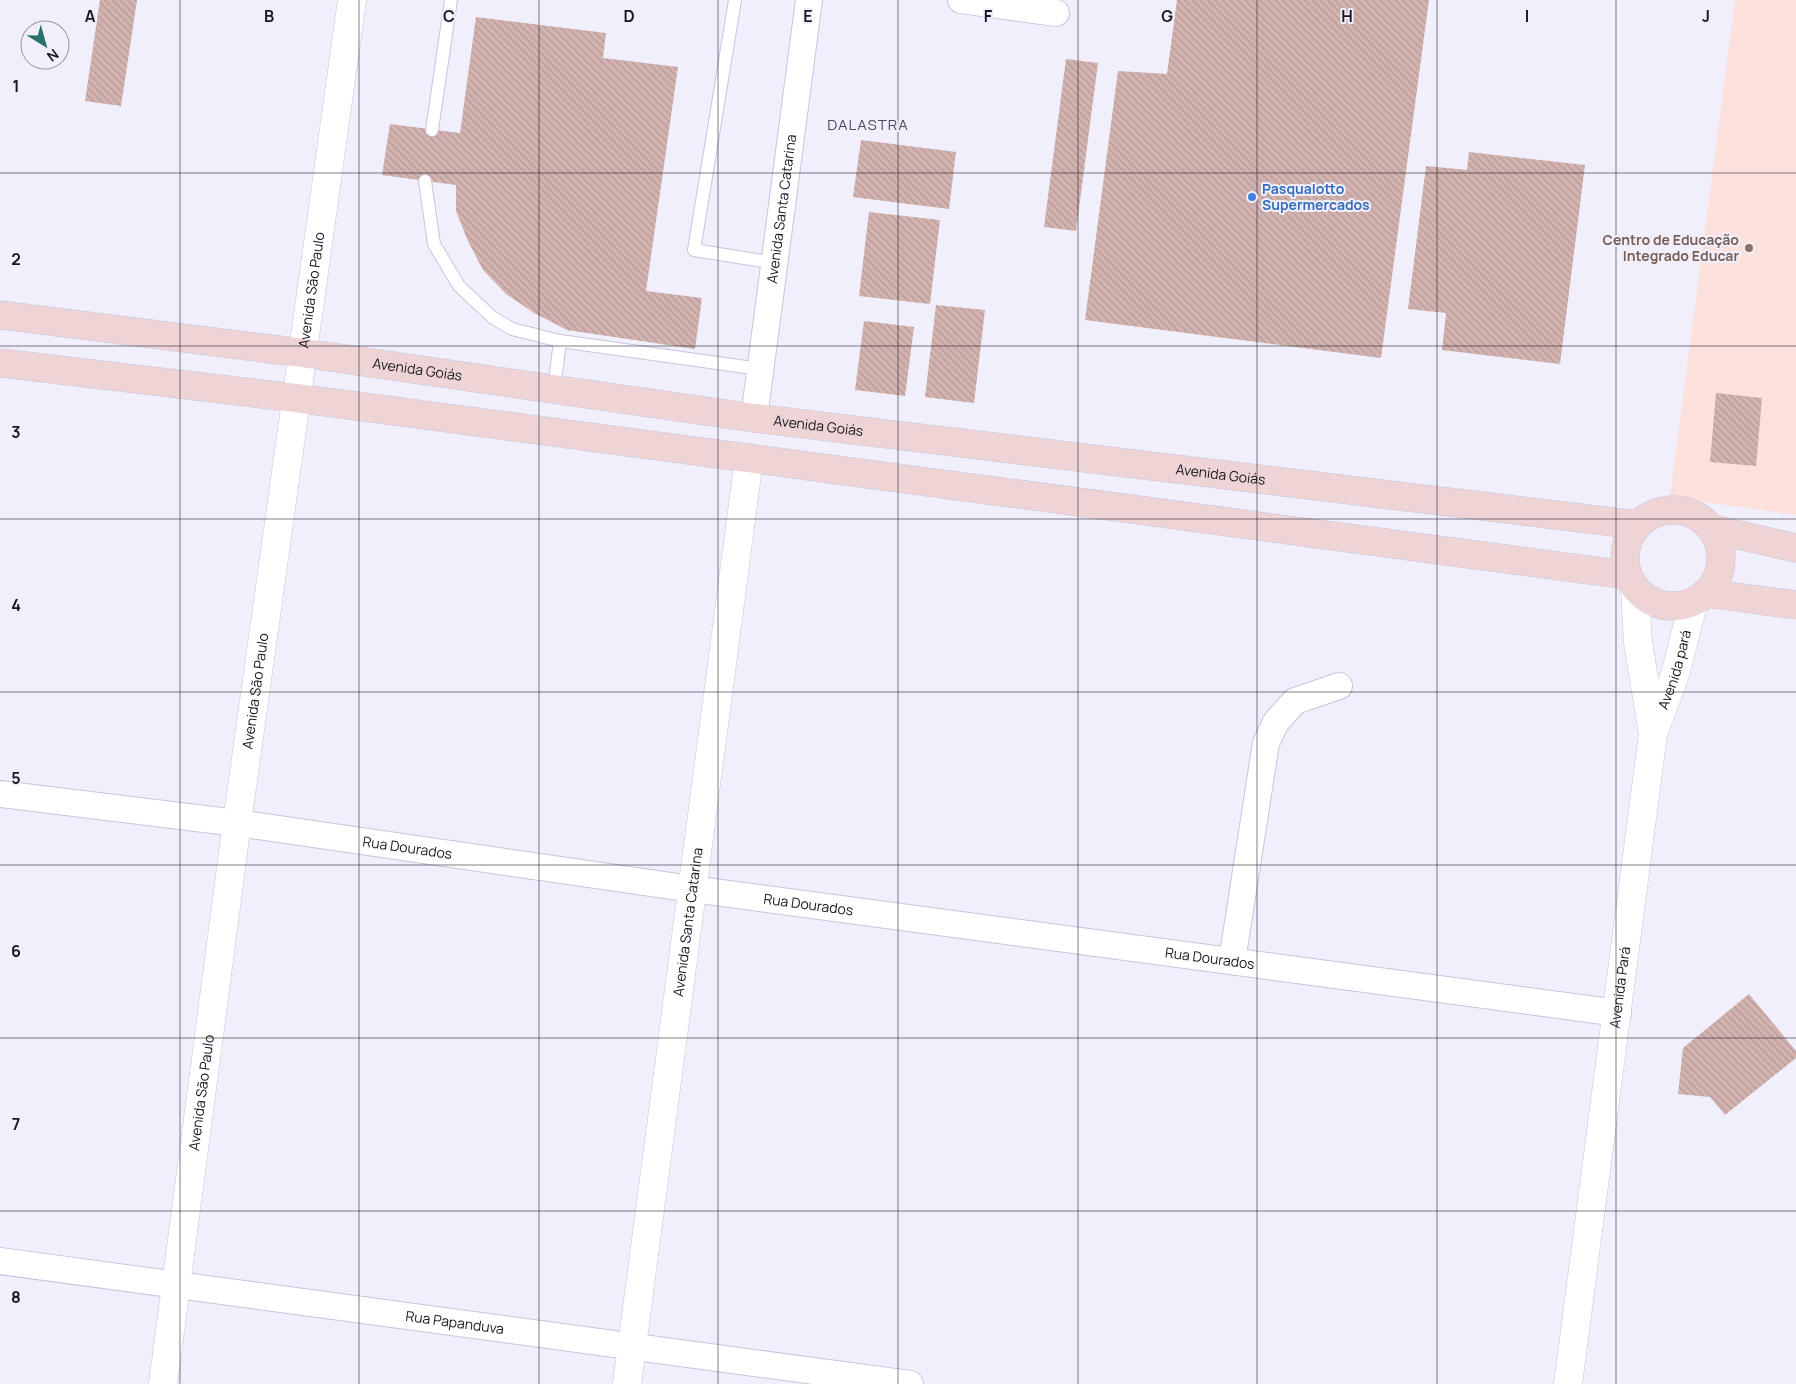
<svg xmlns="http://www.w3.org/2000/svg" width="1796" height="1384" font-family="Manrope,sans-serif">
  <defs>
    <pattern id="building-back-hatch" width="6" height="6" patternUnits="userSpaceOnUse" patternTransform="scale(1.25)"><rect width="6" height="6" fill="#d3b3b0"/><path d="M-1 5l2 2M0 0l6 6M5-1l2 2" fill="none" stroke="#b49997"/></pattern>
  </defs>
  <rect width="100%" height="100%" fill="#f1effb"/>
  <polygon fill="#fbe0db" points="1735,0 1796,0 1796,515 1670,497"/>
  <g fill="url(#building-back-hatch)">
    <polygon points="100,0 137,0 121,106 85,101"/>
    <polygon points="1177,0 1429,0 1381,358 1085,320 1118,71 1167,74"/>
    <polygon points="476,17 606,33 603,58 678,67 646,291 702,298 695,349 567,330 534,313 506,294 483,270 467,239 456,211 456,185 382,175 390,124 460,133"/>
    <polygon points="1066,59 1098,63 1076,231 1044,227"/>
    <polygon points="861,140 956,152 949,209 853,197"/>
    <polygon points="1469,152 1585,165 1560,364 1442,350 1446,313 1408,309 1426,166 1467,170"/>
    <polygon points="869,212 940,220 930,304 859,296"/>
    <polygon points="936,305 985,310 974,403 925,397"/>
    <polygon points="864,321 914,327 905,396 855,390"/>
    <polygon points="1716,393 1762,398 1756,466 1710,462"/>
    <polygon points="1749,994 1796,1051 1796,1058 1725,1115 1710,1097 1678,1094 1683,1048"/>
  </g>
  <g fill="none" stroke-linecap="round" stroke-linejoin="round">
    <g stroke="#c8c4df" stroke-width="14">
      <g id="service">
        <polyline points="735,0 694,250 775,263"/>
        <polyline points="432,130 451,0"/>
        <polyline points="425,181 434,244 459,286 492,317 512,329 560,341 554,389"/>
        <polyline points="560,341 760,369"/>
      </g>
    </g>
    <g stroke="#c8c4df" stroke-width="28">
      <g id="minor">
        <polyline points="961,0 1056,13"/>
        <path id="s1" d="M754 418 809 0"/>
        <path id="s2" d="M0 794 237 823 692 889 1618 1013"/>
        <polyline points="1232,961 1266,743 1276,722 1295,701 1339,686"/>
        <path id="s3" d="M0 1261 910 1384"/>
      </g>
    </g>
    <g stroke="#c8c4df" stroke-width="29">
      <g id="tertiary">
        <path id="s4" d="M1653 734 1675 675 1693 604"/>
        <path id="s5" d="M163 1384 237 823 352 0"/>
        <path id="s6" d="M627 1384 749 459"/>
        <path id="s7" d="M1568 1384 1653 734 1638 642 1635 590"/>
      </g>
    </g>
    <g stroke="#c8c4df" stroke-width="29">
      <g id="secondary">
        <path id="s8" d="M0 315 303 353 754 418 1638 525"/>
        <polyline points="0,363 296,398 1627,575"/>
        <circle cx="1673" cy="558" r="48"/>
        <polyline points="1712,529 1796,548"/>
        <polyline points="1706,593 1796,605"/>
      </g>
    </g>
    <use href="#service" stroke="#fff" stroke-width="12"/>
    <use href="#minor" stroke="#fff" stroke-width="26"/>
    <use href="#tertiary" stroke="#fff" stroke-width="28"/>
    <use href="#secondary" stroke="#eed4d5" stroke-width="28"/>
  </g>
  <path fill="none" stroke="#181620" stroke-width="1" stroke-opacity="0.55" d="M180 0V1384M359 0V1384M539 0V1384M718 0V1384M898 0V1384M1078 0V1384M1257 0V1384M1437 0V1384M1616 0V1384M0 173H1796M0 346H1796M0 519H1796M0 692H1796M0 865H1796M0 1038H1796M0 1211H1796"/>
  <circle fill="#3f7fe0" stroke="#f1effb" stroke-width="2" cx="1252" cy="197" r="5"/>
  <circle fill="#8d6e63" stroke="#f1effb" stroke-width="2" cx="1749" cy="248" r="5"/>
  <g text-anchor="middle" stroke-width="4" stroke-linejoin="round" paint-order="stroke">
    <g font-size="14" font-weight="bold" fill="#366cbe" stroke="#f1effb" text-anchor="start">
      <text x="1262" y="194">Pasqualotto<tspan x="1262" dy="16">Supermercados</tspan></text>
    </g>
    <g font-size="14" fill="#181620" stroke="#f1effb">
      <text dy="5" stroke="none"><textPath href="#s1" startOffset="211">Avenida Santa Catarina</textPath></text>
      <text dy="5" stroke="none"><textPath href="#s5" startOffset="1104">Avenida São Paulo</textPath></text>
      <text dy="5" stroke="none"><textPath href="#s8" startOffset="421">Avenida Goiás</textPath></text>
      <text dy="5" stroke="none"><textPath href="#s8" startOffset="826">Avenida Goiás</textPath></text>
      <text dy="5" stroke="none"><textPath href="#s8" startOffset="1231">Avenida Goiás</textPath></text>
      <text dy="5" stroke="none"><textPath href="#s4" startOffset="68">Avenida pará</textPath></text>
      <text dy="5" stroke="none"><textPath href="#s5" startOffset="699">Avenida São Paulo</textPath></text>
      <text dy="5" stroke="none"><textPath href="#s2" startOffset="411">Rua Dourados</textPath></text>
      <text dy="5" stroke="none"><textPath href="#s2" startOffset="816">Rua Dourados</textPath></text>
      <text dy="5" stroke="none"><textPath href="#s6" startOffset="466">Avenida Santa Catarina</textPath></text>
      <text dy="5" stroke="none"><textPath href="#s2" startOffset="1221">Rua Dourados</textPath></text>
      <text dy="5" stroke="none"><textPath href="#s7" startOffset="400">Avenida Pará</textPath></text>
      <text dy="5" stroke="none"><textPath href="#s5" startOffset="294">Avenida São Paulo</textPath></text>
      <text dy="5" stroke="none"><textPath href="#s3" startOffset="459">Rua Papanduva</textPath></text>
    </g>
    <g font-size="14" font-weight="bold" fill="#785e54" stroke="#f1effb" text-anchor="end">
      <text x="1739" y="245">Centro de Educação<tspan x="1739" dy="16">Integrado Educar</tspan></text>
    </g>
    <g font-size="15" letter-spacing="1" fill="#4d4960" stroke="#f1effb">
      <text x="868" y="130">DALASTRA</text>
    </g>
  </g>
  <g font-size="16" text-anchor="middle" font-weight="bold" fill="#181620" stroke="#f1effb" stroke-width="4" stroke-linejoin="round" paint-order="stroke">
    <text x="90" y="22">A</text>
    <text x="269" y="22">B</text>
    <text x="449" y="22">C</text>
    <text x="629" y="22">D</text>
    <text x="808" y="22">E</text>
    <text x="988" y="22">F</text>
    <text x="1167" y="22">G</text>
    <text x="1347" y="22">H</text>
    <text x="1527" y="22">I</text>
    <text x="1706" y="22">J</text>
    <text x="16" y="92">1</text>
    <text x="16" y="265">2</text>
    <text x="16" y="438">3</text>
    <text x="16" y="611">4</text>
    <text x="16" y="784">5</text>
    <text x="16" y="957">6</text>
    <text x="16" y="1130">7</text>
    <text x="16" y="1303">8</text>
  </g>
  <g transform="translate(45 45) rotate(143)"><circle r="24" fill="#f1effb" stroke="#9a98a3"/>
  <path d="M0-4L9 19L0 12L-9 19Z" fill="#28726e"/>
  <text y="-8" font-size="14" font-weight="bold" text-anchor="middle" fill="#181620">N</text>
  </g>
</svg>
